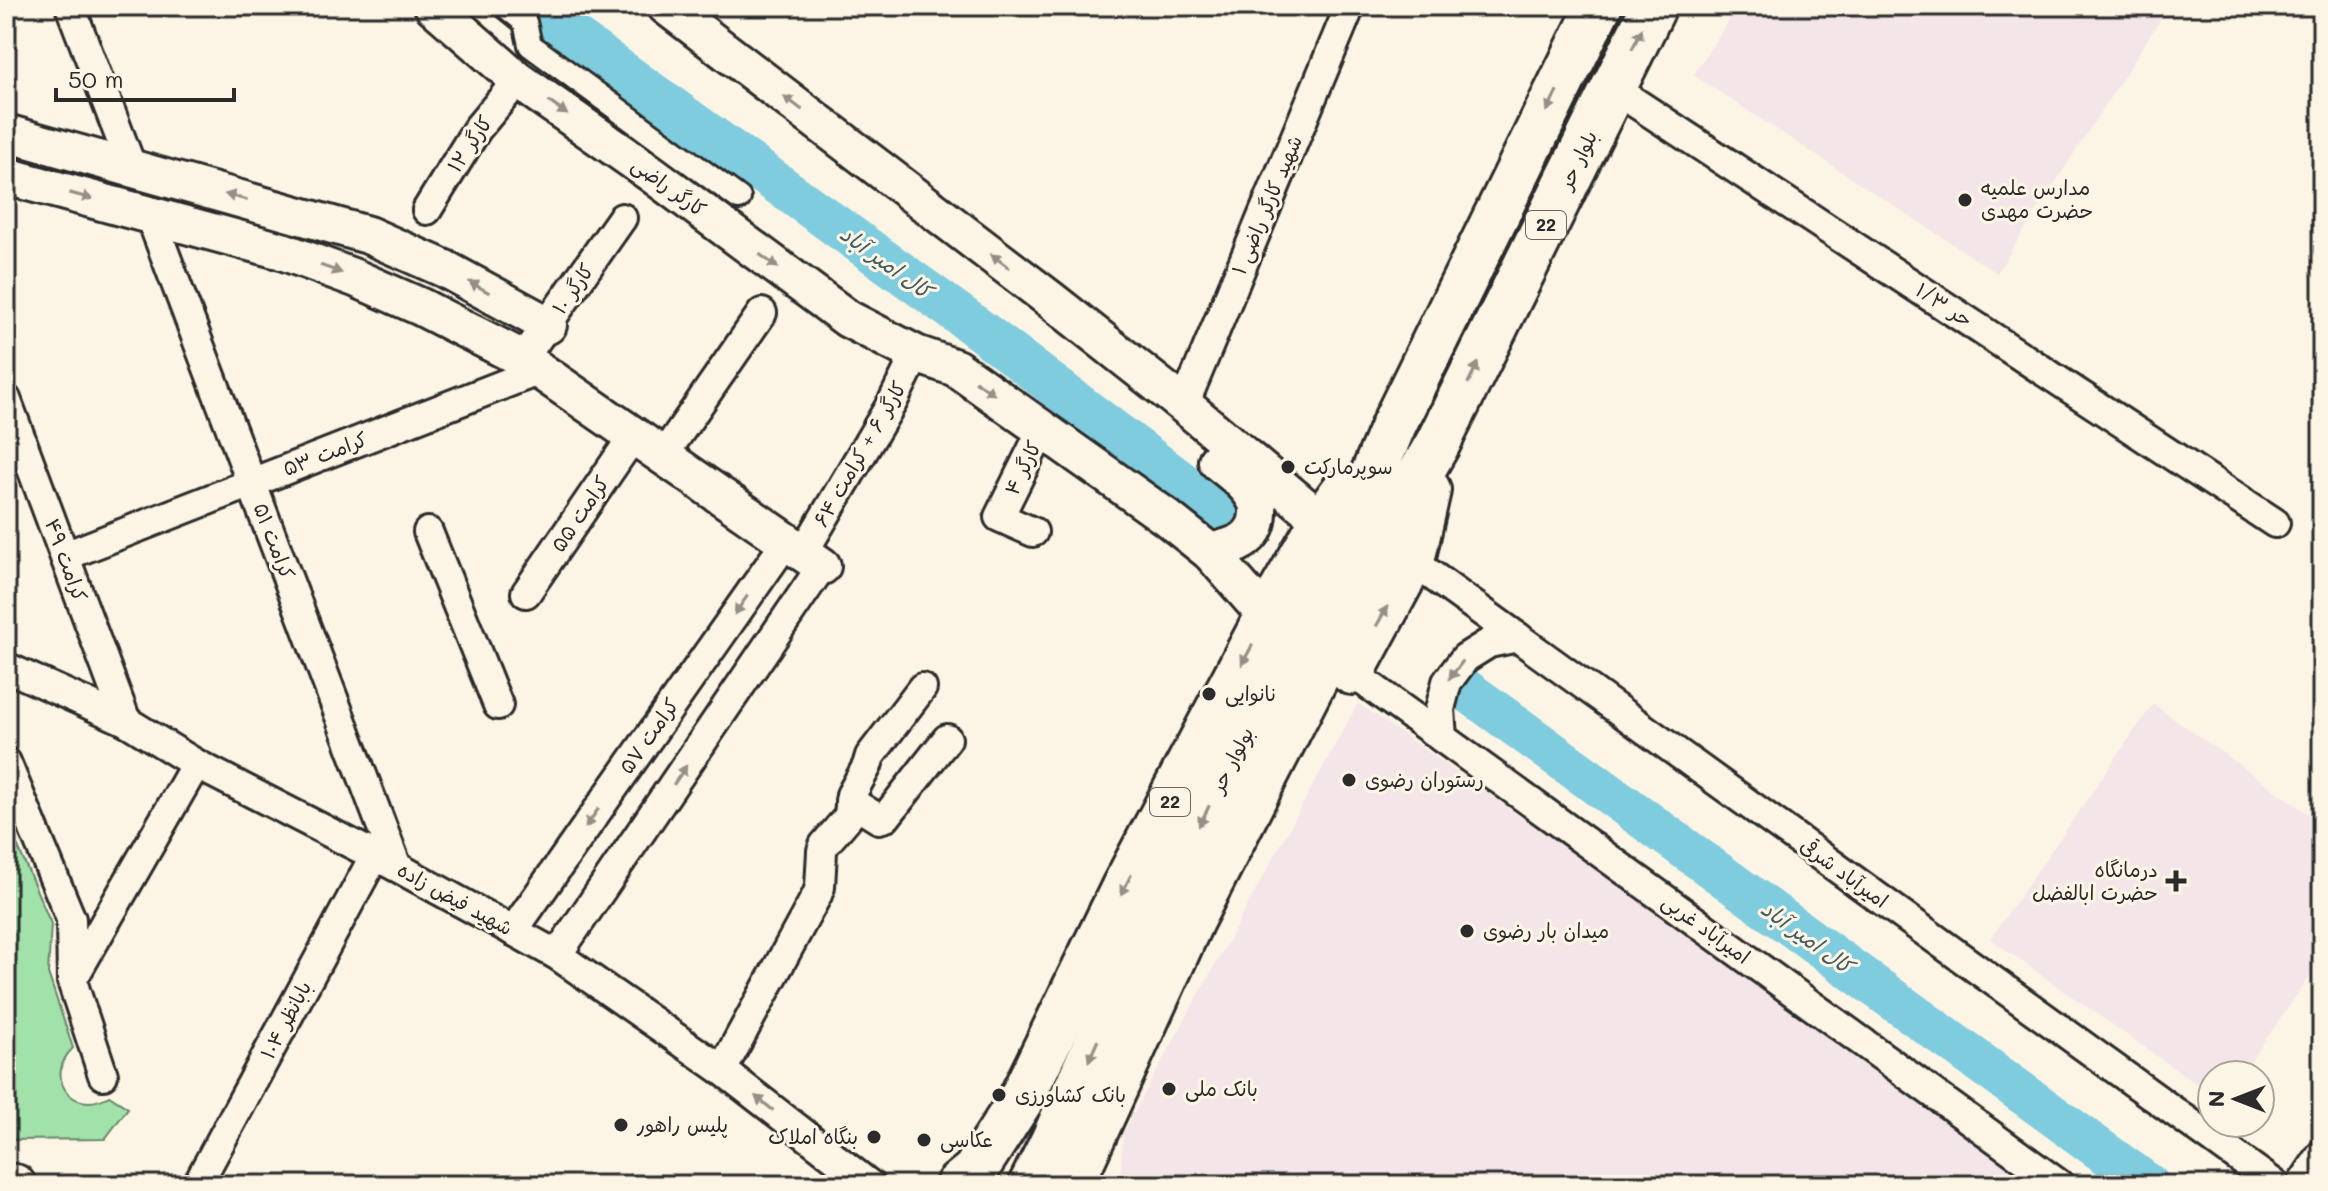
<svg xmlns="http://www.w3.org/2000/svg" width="2328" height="1191" font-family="Mali,'Playpen Sans Arabic',sans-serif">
  <rect width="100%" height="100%" fill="#fcf5e5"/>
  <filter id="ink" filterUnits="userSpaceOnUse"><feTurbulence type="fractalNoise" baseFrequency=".0125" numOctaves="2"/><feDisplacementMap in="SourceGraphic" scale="16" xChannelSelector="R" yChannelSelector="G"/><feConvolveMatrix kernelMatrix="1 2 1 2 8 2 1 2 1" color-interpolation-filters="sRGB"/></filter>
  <g filter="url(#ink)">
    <g fill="#f4e6e8">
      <polygon points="1738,6 2169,6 1997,273 1693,75"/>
      <polygon points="1358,703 2048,1185 1120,1185 1123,1133"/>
      <polygon points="2153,704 2322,823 2322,959 2241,1075 2212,1075 2212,1095 1990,939"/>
    </g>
    <path fill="#a1e1aa" stroke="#66866a" stroke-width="2" d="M6 819 51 924 48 973 73 1048C43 1077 72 1117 109 1096L128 1108 105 1139 6 1140Z"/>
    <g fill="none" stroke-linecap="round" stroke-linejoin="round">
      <g stroke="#7fccde" stroke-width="42">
        <polyline points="531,6 964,318 1236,523"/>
        <polyline points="1466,690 2149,1185"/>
      </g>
      <g stroke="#2b2b2b" stroke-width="28">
        <polyline id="pedestrian" points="505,6 525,22 530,45 739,198"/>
      </g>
      <g stroke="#2b2b2b" stroke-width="34">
        <g id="minor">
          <polyline points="70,6 132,168"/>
          <polyline points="1613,88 2275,523"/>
          <polyline points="427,210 477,129 518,80"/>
          <polyline points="150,215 397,867"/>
          <polyline points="523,359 622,218"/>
          <polyline points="6,399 126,721"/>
          <polyline points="1184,405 1350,6"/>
          <polyline points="663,456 762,313"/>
          <polyline points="428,532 498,705"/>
          <polyline points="1033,532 999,517 1043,428"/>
          <polyline points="803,553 893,401 916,354"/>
          <polyline points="65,556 540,370"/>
          <polyline points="1412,561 2276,1185"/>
          <polyline points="526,593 634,435"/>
          <polyline points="6,667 126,721 196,764 397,867 557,955 722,1070 870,1185"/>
          <polyline points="1351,672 2060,1185"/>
          <polyline points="1442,738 1440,709 1447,682 1465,658 1489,643 1518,637"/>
          <polyline points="6,762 71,919 72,981 103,1075"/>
          <polyline points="850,801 879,819 886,817 947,739"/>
          <polyline points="513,931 786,542"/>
          <polyline points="557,955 822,566"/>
          <polyline points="72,980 196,764"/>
          <polyline points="722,1070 817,895 820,887 822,851 824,845 849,816 851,795 867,766 870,756 922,688"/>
          <polyline points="197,1185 375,855"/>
          <polyline points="2301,1185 2322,1154"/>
        </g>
      </g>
      <g stroke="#2b2b2b" stroke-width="42">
        <g id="tertiary">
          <polyline points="433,6 518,80 652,174 848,319 916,354 956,368 1166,517 1210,552 1267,617"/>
          <polyline points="666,6 1051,300 1184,405 1322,521"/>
          <polyline points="6,133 368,235 445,269 548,325"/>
          <polyline points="6,176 282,251 355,278 421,307 523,359 822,566"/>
          <path d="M1210 552C1233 547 1257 541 1258 513 1258 507 1259 506 1256 501 1248 484 1231 473 1217 461"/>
        </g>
      </g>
      <g stroke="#2b2b2b" stroke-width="46">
        <polyline id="secondary" points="6,1184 15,1185"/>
      </g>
      <g stroke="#2b2b2b" stroke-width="50">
        <g id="primary">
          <polyline points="1352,672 1412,561 1428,490"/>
          <polyline points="958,1185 975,1171 1020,1101 1124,887 1267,617 1322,521 1342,493"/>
          <polyline points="1031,1185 1054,1139 1158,905 1309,608 1342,548 1394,424 1599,6"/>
          <polyline points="1071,1185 1192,919 1376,560 1396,516 1438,443 1654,6"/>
        </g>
      </g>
      <use href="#pedestrian" stroke="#fcf5e5" stroke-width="22"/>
      <use href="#minor" stroke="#fcf5e5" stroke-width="28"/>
      <use href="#tertiary" stroke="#fcf5e5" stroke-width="36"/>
      <use href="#secondary" stroke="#fcf5e5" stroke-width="40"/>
      <use href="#primary" stroke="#fcf5e5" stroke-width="44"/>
    </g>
    <defs><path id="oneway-solid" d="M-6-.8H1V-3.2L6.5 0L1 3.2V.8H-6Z" transform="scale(2)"/></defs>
    <g fill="#949088">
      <use href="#oneway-solid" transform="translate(1637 39) rotate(-64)"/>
      <use href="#oneway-solid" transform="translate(1552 101) rotate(116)"/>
      <use href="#oneway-solid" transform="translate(793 103) rotate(-143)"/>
      <use href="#oneway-solid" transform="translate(558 108) rotate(35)"/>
      <use href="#oneway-solid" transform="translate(81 196) rotate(15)"/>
      <use href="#oneway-solid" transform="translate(236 197) rotate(-165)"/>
      <use href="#oneway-solid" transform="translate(769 261) rotate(36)"/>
      <use href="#oneway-solid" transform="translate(1000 261) rotate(-143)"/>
      <use href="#oneway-solid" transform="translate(331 269) rotate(20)"/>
      <use href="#oneway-solid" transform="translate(479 287) rotate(-151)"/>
      <use href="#oneway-solid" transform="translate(1473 373) rotate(-64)"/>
      <use href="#oneway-solid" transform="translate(985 388) rotate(35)"/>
      <use href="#oneway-solid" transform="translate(741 605) rotate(125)"/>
      <use href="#oneway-solid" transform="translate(1382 616) rotate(-61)"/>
      <use href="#oneway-solid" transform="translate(1247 655) rotate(118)"/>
      <use href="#oneway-solid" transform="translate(1456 670) rotate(127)"/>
      <use href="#oneway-solid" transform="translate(680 775) rotate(-56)"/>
      <use href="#oneway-solid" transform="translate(1204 816) rotate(117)"/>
      <use href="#oneway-solid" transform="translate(592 818) rotate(125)"/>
      <use href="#oneway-solid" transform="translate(1126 885) rotate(117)"/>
      <use href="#oneway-solid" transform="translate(1093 1051) rotate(114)"/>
      <use href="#oneway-solid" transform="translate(764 1103) rotate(-142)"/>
    </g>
  </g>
  <g fill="#2b2b2b" stroke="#fcf5e5" stroke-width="3">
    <circle cx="1965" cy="200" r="8"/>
    <circle cx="1288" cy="467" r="8"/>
    <circle cx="1209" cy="694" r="8"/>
    <circle cx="1349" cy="780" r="8"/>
    <path d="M2172 869h8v8h8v8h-8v8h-8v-8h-8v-8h8z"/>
    <circle cx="1467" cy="931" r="8"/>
    <circle cx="1169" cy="1089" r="8"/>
    <circle cx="999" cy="1095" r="8"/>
    <circle cx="621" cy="1125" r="8"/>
    <circle cx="874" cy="1137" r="8"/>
    <circle cx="924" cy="1140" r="8"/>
  </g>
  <g text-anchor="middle" stroke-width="6" stroke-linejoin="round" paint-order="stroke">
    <g fill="#fcf5e5" stroke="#6a6863" stroke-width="2">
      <rect x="1526" y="211" width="40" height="28" rx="6"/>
      <rect x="1150" y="788" width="40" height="28" rx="6"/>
    </g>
    <g font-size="18" font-weight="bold" fill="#2b2b2b">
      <text x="1546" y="231">22</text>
      <text x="1170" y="808">22</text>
    </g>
    <g font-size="20" fill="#2b2b2b" stroke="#fcf5e5">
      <text transform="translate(470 144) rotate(-56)" y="7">کارگر ۱۲</text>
      <text transform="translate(1578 160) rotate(-64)" y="7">بلوار حر</text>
      <text transform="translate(669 187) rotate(36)" y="7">کارگر راضی</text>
      <text transform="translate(1267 205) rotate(-67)" y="7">شهید کارگر راضی ۱</text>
      <text transform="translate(573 289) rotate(-55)" y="7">کارگر ۱۰</text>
      <text transform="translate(1944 305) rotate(33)" y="7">حر ۱/۳</text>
      <text transform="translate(325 454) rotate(-21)" y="7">کرامت ۵۳</text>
      <text transform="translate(860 454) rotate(-60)" y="7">کارگر ۶ + کرامت ۶۴</text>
      <text transform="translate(1023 468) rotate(-64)" y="7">کارگر ۴</text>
      <text transform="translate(580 514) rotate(-56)" y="7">کرامت ۵۵</text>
      <text transform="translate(274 541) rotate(69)" y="7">کرامت ۵۱</text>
      <text transform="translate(66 560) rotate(70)" y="7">کرامت ۴۹</text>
      <text transform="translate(649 736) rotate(-55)" y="7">کرامت ۵۷</text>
      <text transform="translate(1232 760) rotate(-63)" y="7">بولوار حر</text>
      <text transform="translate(1844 873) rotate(36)" y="7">امیرآباد شرقی</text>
      <text transform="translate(455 899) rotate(29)" y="7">شهید فیض زاده</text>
      <text transform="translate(1706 929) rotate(36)" y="7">امیرآباد غربی</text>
      <text transform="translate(286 1020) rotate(-62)" y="7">بابانظر ۱۰۴</text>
    </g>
    <g font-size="20" fill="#2b2b2b" stroke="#fcf5e5" text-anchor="start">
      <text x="1981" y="195">مدارس علمیه<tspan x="1981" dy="23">حضرت مهدی</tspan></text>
      <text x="1304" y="474">سوپرمارکت</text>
      <text x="1225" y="701">نانوایی</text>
      <text x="1365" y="787">رستوران رضوی</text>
      <text x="2158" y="877" text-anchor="end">درمانگاه<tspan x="2158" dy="23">حضرت ابالفضل</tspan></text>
      <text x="1483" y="938">میدان بار رضوی</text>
      <text x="1185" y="1096">بانک ملی</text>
      <text x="1015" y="1102">بانک کشاورزی</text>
      <text x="637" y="1132">پلیس راهور</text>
      <text x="858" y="1144" text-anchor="end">بنگاه املاک</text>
      <text x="940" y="1147">عکاسی</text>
    </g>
    <g font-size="22" font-style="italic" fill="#445b61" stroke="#fcf5e5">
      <text transform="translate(886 262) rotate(36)" y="8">کال امیر آباد</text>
      <text transform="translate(1807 937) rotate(36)" y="8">کال امیر آباد</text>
    </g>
  </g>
  <rect width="2328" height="1191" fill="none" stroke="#fcf5e5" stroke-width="32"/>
  <rect x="16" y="16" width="2296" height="1159" fill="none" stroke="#2b2b2b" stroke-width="3" filter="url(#ink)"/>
  <g transform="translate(2236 1099) rotate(270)"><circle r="38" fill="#fcf5e5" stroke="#a8a49b" stroke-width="2"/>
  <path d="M0-6L14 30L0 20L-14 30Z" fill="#2b2b2b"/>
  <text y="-12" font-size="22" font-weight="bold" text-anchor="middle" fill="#2b2b2b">N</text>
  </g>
  <path d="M56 88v12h178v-12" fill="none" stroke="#2b2b2b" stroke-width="4"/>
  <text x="68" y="88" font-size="24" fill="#2b2b2b" stroke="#fcf5e5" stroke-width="6" paint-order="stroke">50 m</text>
</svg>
